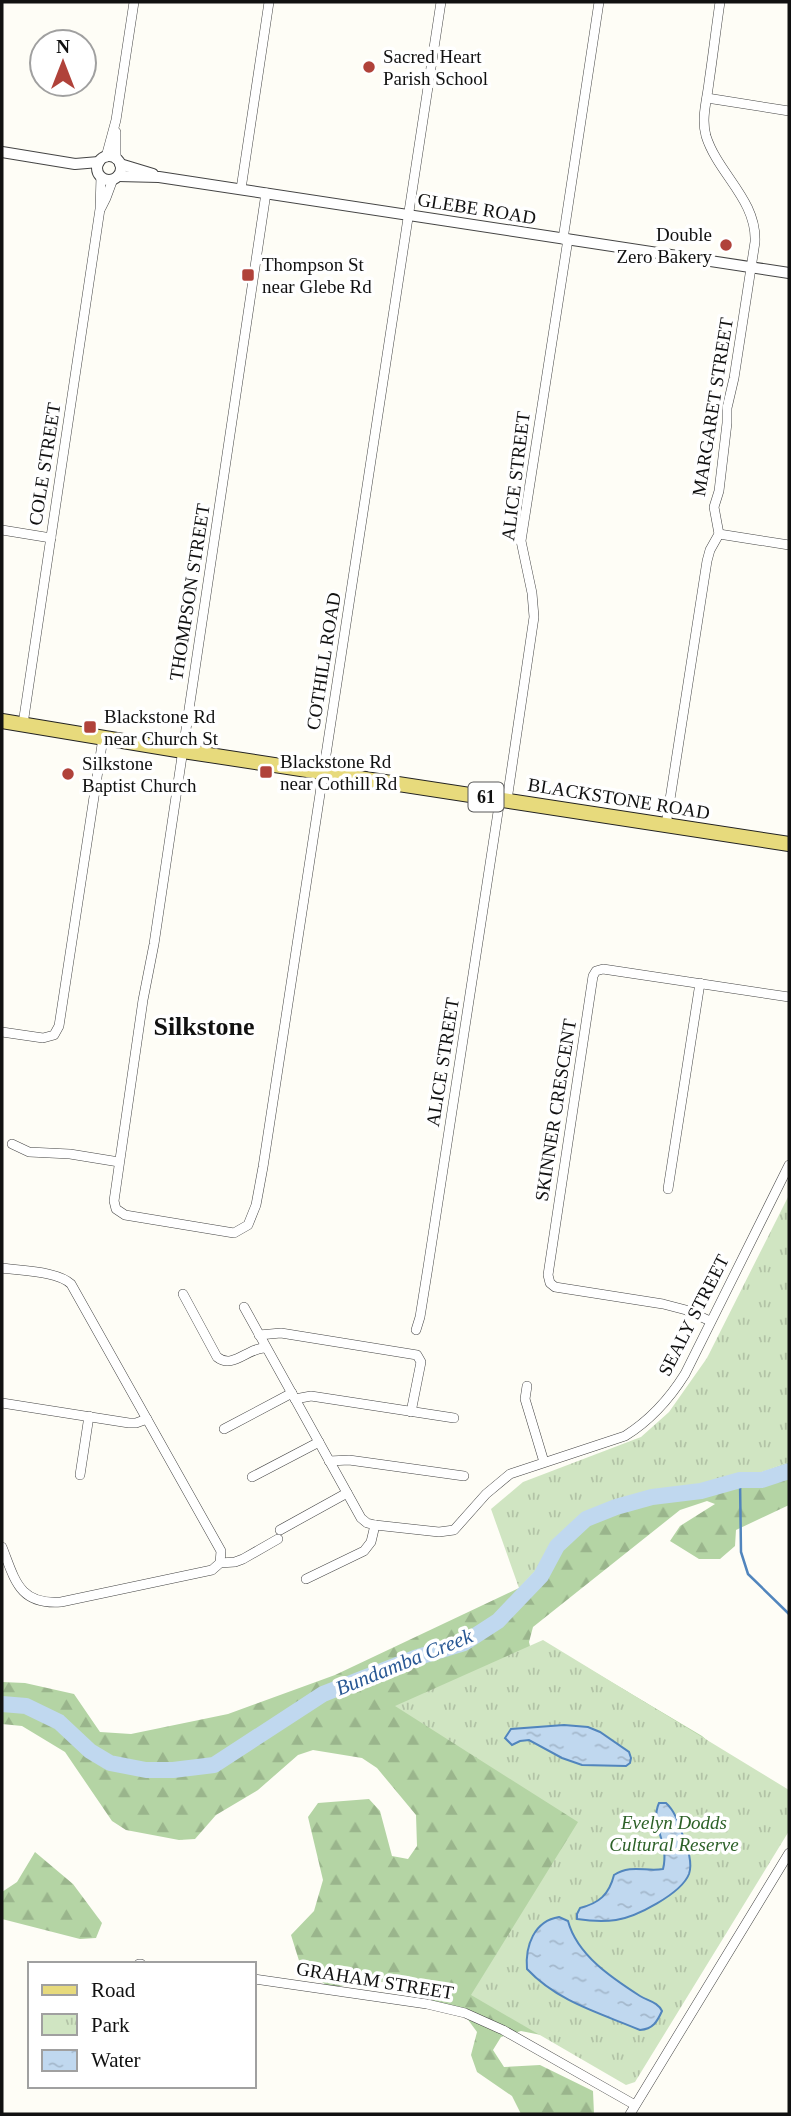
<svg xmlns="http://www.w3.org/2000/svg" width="791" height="2116" font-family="'Times New Roman',serif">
  <defs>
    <pattern id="forest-firs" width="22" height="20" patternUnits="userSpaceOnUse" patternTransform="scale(1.75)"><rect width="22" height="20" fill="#b4d4a4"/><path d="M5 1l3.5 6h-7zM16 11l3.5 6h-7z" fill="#9ab58c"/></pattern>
    <pattern id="park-tufts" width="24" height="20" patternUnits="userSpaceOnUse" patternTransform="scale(1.75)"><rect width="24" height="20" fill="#d0e5c2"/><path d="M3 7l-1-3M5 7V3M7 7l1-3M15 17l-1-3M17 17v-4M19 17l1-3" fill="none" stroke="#b2c3a6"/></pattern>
    <pattern id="water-ripples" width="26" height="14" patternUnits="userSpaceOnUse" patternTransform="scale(1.75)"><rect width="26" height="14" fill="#c0d8ef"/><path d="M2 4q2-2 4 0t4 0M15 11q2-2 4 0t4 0" fill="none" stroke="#a4b8cc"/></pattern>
  </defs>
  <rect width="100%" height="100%" fill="#fefdf6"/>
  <g fill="url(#forest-firs)">
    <polygon points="789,1462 789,1505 736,1530 735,1546 720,1559 699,1559 670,1541 680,1526 715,1504 707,1501 680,1510 533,1627 529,1642 533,1658 581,1664 702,1736 723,1754 566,2040 521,2031 501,2037 493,2050 504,2067 540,2065 593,2091 594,2114 521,2114 512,2096 477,2072 471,2055 477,2032 466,2017 435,2004 411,1979 329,1987 301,1967 291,1935 314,1911 323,1880 308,1817 318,1803 369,1799 380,1811 392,1856 408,1859 417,1846 416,1815 377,1768 362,1758 313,1750 298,1755 258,1790 216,1815 195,1839 179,1840 126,1830 112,1821 65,1752 22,1726 2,1724 2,1682 25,1683 74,1694 100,1732 131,1734 228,1714 335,1675 519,1588 536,1570 548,1548 583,1513 649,1491 740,1480"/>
    <polygon points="35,1852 73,1884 102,1923 96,1938 80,1939 2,1919 2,1892 17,1882"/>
  </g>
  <g fill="url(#park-tufts)">
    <polygon points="789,1195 789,1462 740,1480 649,1491 583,1513 548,1548 536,1570 519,1588 491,1509 523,1482 641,1437 669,1412 707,1358"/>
    <polygon points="543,1640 789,1790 789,1831 635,2082 626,2085 471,1995 578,1822 395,1706"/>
  </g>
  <g fill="url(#water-ripples)" stroke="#5185bd" stroke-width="2">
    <polygon points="564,1725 588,1727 600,1732 629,1752 631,1758 630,1763 626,1766 582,1765 562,1758 529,1740 520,1741 512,1745 505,1738 511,1729"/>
    <path d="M659 1803H666C675 1811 679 1824 683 1836 687 1847 693 1862 689 1874 681 1894 636 1917 616 1920 603 1922 590 1921 577 1919V1914L580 1908C599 1903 609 1895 614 1875 631 1864 646 1872 663 1869 670 1842 649 1825 659 1803Z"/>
    <path d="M559 1917 568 1921C577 1955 612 1978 640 1996 648 2001 658 2002 662 2011 657 2022 653 2029 640 2030 600 2013 558 2002 527 1969 525 1946 534 1921 559 1917Z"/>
  </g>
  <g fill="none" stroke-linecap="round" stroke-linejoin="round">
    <polyline stroke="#5185bd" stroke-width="2.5" points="740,1480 741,1552 748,1574 789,1614"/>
    <polyline stroke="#c0d8ef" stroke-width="16" points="2,1704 26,1706 59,1722 90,1751 110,1763 146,1770 173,1770 214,1765 323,1694 415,1658 464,1643 498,1621 541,1576 557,1546 586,1519 616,1507 652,1497 701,1491 740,1480 762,1480 789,1471"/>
    <g stroke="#444" stroke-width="10">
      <g id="minor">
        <polyline points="707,98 789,111"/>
        <polyline points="106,157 116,120 134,2"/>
        <polyline points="116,159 116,132"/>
        <polyline points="241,189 269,2"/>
        <polyline points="266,193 154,944 143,1000 114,1201 116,1209 125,1215 234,1233 248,1225 256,1205 263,1167 441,2"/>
        <polyline points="101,208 106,198 113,179"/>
        <polyline points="563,239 599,2"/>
        <polyline points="2,530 51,538"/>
        <polyline points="719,534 789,545"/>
        <polyline points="23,724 100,209 101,177"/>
        <polyline points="507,800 534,617 532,593 521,541 568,239"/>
        <path d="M666 825 707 561 710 550 719 534 714 507 719 491 727 423V408L734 378 755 242C757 200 718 174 706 136 701 118 707 100 709 82 713 55 716 29 720 2"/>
        <polyline points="2,1032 43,1038 54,1035 59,1026 103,738"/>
        <polyline points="12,1144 29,1152 70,1154 119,1162"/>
        <polyline points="668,1189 700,983"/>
        <path d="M2 1268C21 1271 57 1271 71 1284L221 1551 220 1563"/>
        <path d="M183 1294 217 1357C233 1370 248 1347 266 1348"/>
        <path d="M244 1307 361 1518 367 1523 375 1525 439 1532 454 1530 486 1494 510 1474 625 1436C649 1421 670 1398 685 1374L789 1165"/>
        <polyline points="710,1321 686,1310 663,1304 555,1287 550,1283 548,1275 593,976 596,971 603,969 789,997"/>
        <polyline points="416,1330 420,1317 428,1267 500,799"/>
        <polyline points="259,1335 281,1333 417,1355 421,1362 411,1412"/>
        <polyline points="527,1386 525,1399 544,1462"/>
        <polyline points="295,1399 311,1396 454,1418"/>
        <polyline points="2,1403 129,1423 136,1423 147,1419"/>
        <polyline points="224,1429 292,1393"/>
        <polyline points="329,1461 349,1460 464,1476"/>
        <polyline points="80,1475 89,1416"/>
        <polyline points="252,1477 319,1442"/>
        <polyline points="280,1530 347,1493"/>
        <path d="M2 1547C15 1580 19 1605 61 1602L212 1570 220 1563 235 1562 243 1559 278 1539"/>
        <polyline points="306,1579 364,1551 371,1542 375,1525"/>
        <polyline points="139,1964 141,1964"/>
        <polyline points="254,1979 427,2004 465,2013 503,2030 635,2105"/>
        <polyline points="630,2114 789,1853"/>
      </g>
    </g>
    <g stroke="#444" stroke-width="12">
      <g id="tertiary">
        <polyline points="2,152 75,164 99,162"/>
        <circle cx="109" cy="168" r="12"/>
        <polyline points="120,164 153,174"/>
        <polyline points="118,176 159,177 789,273"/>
      </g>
    </g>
    <g stroke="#222" stroke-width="16">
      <polyline id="primary" points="2,721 183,751 789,844"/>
    </g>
    <use href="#minor" stroke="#fff" stroke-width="9"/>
    <use href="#tertiary" stroke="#fff" stroke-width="10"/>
    <use href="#primary" stroke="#e7da7c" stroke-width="14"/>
  </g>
  <g fill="#b0423a" stroke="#fff" stroke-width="2.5">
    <circle cx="369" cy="67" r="7"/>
    <circle cx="726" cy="245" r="7"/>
    <rect x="241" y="268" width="14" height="14" rx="3.5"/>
    <rect x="83" y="720" width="14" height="14" rx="3.5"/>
    <rect x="259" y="765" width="14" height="14" rx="3.5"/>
    <circle cx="68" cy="774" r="7"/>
  </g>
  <g text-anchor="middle" stroke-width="7" stroke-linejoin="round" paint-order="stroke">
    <rect fill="#fff" stroke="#585858" stroke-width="2" x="468.5" y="782.5" width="35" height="29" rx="5"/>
    <g font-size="18" font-weight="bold" fill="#111">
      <text x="486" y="803">61</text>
    </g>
    <g font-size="19" fill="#111" stroke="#fff" text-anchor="start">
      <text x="383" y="63">Sacred Heart<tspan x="383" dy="22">Parish School</tspan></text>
      <text x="712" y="241" text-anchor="end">Double<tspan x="712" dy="22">Zero Bakery</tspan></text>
      <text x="262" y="271">Thompson St<tspan x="262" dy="22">near Glebe Rd</tspan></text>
      <text x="104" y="723">Blackstone Rd<tspan x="104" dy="22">near Church St</tspan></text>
      <text x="280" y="768">Blackstone Rd<tspan x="280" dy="22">near Cothill Rd</tspan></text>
      <text x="82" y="770">Silkstone<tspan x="82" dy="22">Baptist Church</tspan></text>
    </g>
    <g font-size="19" fill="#111" stroke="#fff">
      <text transform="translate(477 208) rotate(9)" y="7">GLEBE ROAD</text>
      <text transform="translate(712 407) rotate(-81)" y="7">MARGARET STREET</text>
      <text transform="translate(44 464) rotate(-81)" y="7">COLE STREET</text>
      <text transform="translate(515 476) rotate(-83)" y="7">ALICE STREET</text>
      <text transform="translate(189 592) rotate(-81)" y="7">THOMPSON STREET</text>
      <text transform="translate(323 661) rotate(-81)" y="7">COTHILL ROAD</text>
      <text transform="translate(619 798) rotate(9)" y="7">BLACKSTONE ROAD</text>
      <text transform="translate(442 1062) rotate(-81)" y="7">ALICE STREET</text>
      <text transform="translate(555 1110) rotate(-81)" y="7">SKINNER CRESCENT</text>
      <text transform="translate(693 1315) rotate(-63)" y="7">SEALY STREET</text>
      <text transform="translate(375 1980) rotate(9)" y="7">GRAHAM STREET</text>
    </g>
    <g font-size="19" font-style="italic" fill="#2d6128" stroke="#fff">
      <text x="674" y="1829">Evelyn Dodds<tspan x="674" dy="22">Cultural Reserve</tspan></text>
    </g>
    <g font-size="21" font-style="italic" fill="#295894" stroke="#fff">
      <text transform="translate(404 1662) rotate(-22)" y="7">Bundamba Creek</text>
    </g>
    <g font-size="26" font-weight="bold" fill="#111" stroke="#fff">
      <text x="204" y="1035">Silkstone</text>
    </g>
  </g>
  <rect width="791" height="2116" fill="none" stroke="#111111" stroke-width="7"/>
  <rect x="28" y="1962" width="228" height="126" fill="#ffffff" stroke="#a0a0a0" stroke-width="2"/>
  <rect x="42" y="1985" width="35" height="10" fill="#e7da7c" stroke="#a0a0a0" stroke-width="2"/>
  <text x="91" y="1997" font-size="21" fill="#111111">Road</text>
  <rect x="42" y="2014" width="35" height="21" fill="url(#park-tufts)" stroke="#a0a0a0" stroke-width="2"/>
  <text x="91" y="2032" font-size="21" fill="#111111">Park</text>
  <rect x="42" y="2050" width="35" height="21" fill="url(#water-ripples)" stroke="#a0a0a0" stroke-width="2"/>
  <text x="91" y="2067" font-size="21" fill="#111111">Water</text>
  <g transform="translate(63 63)"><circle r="33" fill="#ffffff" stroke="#a0a0a0" stroke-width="2"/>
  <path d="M0-5L12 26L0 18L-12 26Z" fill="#b0423a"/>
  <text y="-10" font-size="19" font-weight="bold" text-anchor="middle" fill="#111111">N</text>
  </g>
</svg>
